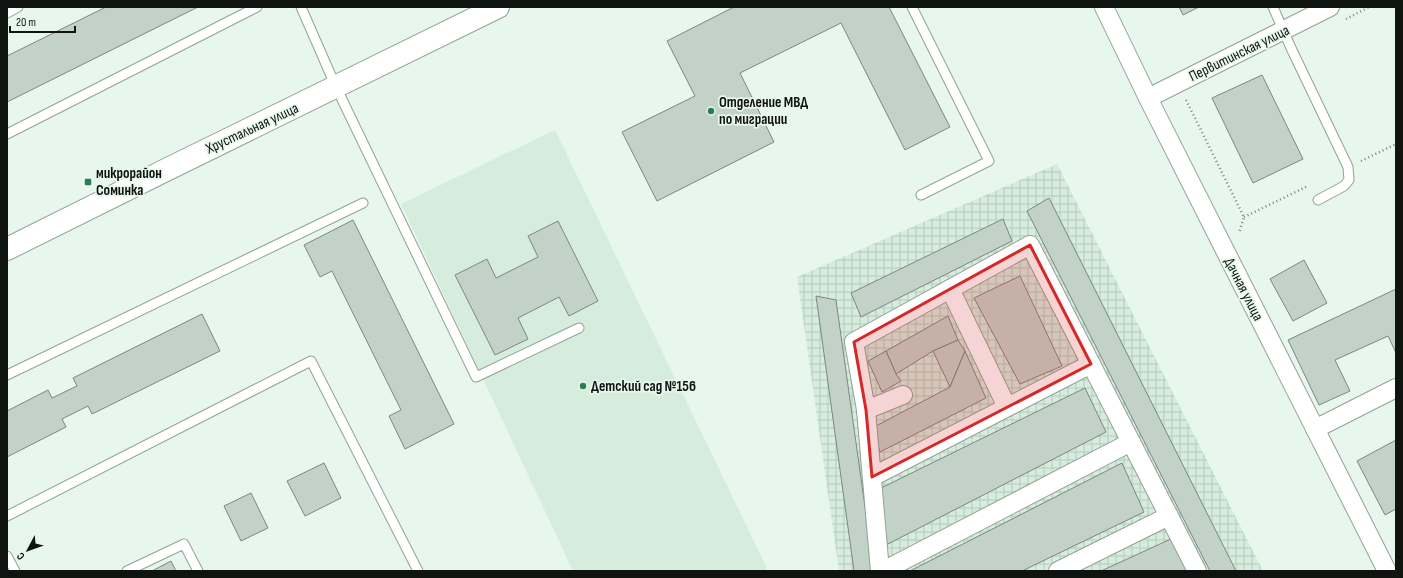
<svg xmlns="http://www.w3.org/2000/svg" width="1403" height="578" font-family="'Sofia Sans Condensed',sans-serif">
  <defs>
    <pattern id="industrial-grid" width="8" height="8" patternUnits="userSpaceOnUse"><rect width="8" height="8" fill="#d6edde"/><path d="M0 4h8M4 0v8" fill="none" stroke="#b6cabd"/></pattern>
  </defs>
  <rect width="100%" height="100%" fill="#e8f7ed"/>
  <polygon fill="#d6edde" points="555,130 767,568 764,571 573,571 401,204"/>
  <polygon fill="url(#industrial-grid)" points="1057,164 1263,571 839,571 797,277"/>
  <g fill="#c3d2c8" stroke="#7a887f">
    <polygon points="106,7 198,7 7,102 7,56"/>
    <polygon points="734,7 889,7 950,127 905,150 841,23 740,73 774,142 657,201 622,132 695,96 667,41"/>
    <polygon points="1179,7 1199,7 1183,15"/>
    <polygon points="1262,75 1303,159 1253,183 1212,98"/>
    <polygon points="1049,198 1236,571 1210,571 1027,211"/>
    <polygon points="1003,219 1012,241 861,317 851,293"/>
    <polygon points="353,220 454,424 405,449 389,416 401,410 332,271 320,277 304,245"/>
    <polygon points="558,221 598,301 569,316 559,297 518,318 528,339 495,355 455,275 487,259 496,278 538,257 528,236"/>
    <polygon points="1304,260 1327,303 1293,321 1270,279"/>
    <polygon points="1020,276 1062,366 1020,384 974,298"/>
    <polygon points="1396,289 1396,353 1388,336 1335,360 1350,391 1319,405 1288,340"/>
    <polygon points="816,296 836,300 874,571 854,571"/>
    <polygon points="202,314 220,351 92,414 88,406 62,419 66,427 7,457 7,411 48,390 52,398 77,386 73,378"/>
    <polygon points="948,316 958,340 933,351 896,374 886,351"/>
    <polygon points="958,340 965,351 950,387 933,351"/>
    <polygon points="886,351 896,374 901,381 882,392 868,361"/>
    <polygon points="965,351 986,398 880,452 872,428 950,387"/>
    <polygon points="1085,388 1106,432 886,545 879,489"/>
    <polygon points="1396,440 1396,509 1385,515 1357,461"/>
    <polygon points="324,463 341,498 305,516 287,481"/>
    <polygon points="1122,463 1144,512 1022,571 910,571"/>
    <polygon points="251,493 268,528 241,541 224,506"/>
    <polygon points="1173,538 1190,571 1101,571"/>
    <polygon points="171,561 176,571 152,571"/>
  </g>
  <g fill="none" stroke-linecap="round" stroke-linejoin="round">
    <g stroke="#93a197" stroke-width="11">
      <g id="lane">
        <polyline points="301,7 336,87 476,377 579,328"/>
        <polyline points="912,7 989,161 921,195"/>
        <polyline points="1273,7 1291,48 1348,167 1349,180 1344,186 1318,200"/>
        <polyline points="7,13 18,7"/>
        <polyline points="7,134 257,7"/>
        <polyline points="7,375 363,203"/>
        <polyline points="7,516 311,361 418,571"/>
        <polyline points="7,556 15,571"/>
        <polyline points="127,571 184,544 198,571"/>
      </g>
    </g>
    <g stroke="#93a197" stroke-width="20">
      <g id="street">
        <polyline points="1104,7 1148,98 1387,571"/>
        <polyline points="1148,98 1330,7"/>
        <polyline points="950,289 1007,407"/>
        <polyline points="903,395 866,410 854,342 1030,245 1197,571"/>
        <polyline points="866,410 880,571"/>
        <polyline points="1315,429 1396,388"/>
        <polyline points="872,477 1091,364"/>
        <polyline points="883,571 1131,442"/>
        <polyline points="1058,571 1169,516"/>
      </g>
    </g>
    <g stroke="#93a197" stroke-width="24">
      <path id="secondary" d="M7 249C170 167 334 88 498 7"/>
    </g>
    <g stroke="#7b857e" stroke-width="2.5" stroke-dasharray="1 3" stroke-linecap="butt">
      <polyline points="1346,19 1369,7"/>
      <polyline points="1186,100 1244,217 1239,233"/>
      <polyline points="1361,161 1396,144"/>
      <polyline points="1244,217 1308,186"/>
    </g>
    <use href="#lane" stroke="#fff" stroke-width="9"/>
    <use href="#street" stroke="#fff" stroke-width="18"/>
    <use href="#secondary" stroke="#fff" stroke-width="22"/>
  </g>
  <path fill="#d62828" fill-opacity="0.2" stroke="#d62828" stroke-width="3" stroke-linejoin="round" d="M1030 245 1091 364 872 477 866 410 854 342Z"/>
  <g fill="#2a7f52" stroke="#e8f7ed" stroke-width="1.5">
    <circle cx="711" cy="111" r="4"/>
    <rect x="84" y="178" width="8" height="8" rx="2"/>
    <circle cx="583" cy="386" r="4"/>
  </g>
  <g text-anchor="middle" stroke-width="3.5" stroke-linejoin="round" paint-order="stroke">
    <g font-size="15" fill="#0f1411" stroke="#e8f7ed">
      <text transform="translate(1239 53) rotate(-26)" y="5">Первитинская улица</text>
      <text transform="translate(252 128) rotate(-25)" y="5">Хрустальная улица</text>
      <text transform="translate(1244 289) rotate(63)" y="5">Дачная улица</text>
    </g>
    <g font-size="15" font-weight="bold" fill="#0f1411" stroke="#e8f7ed" text-anchor="start">
      <text x="719" y="107">Отделение МВД<tspan x="719" dy="17">по миграции</tspan></text>
      <text x="96" y="178">микрорайон<tspan x="96" dy="17">Соминка</tspan></text>
      <text x="591" y="391">Детский сад №156</text>
    </g>
  </g>
  <rect width="1403" height="578" fill="none" stroke="#0f1411" stroke-width="16"/>
  <g transform="translate(28 550) rotate(229)" stroke="#e8f7ed" stroke-width="3" paint-order="stroke">
  <path d="M0-3L7 15L0 10L-7 15Z" fill="#0f1411"/>
  <text y="-6" font-size="11" font-weight="bold" text-anchor="middle" fill="#0f1411">С</text>
  </g>
  <path d="M10 26v6h65v-6" fill="none" stroke="#0f1411" stroke-width="2"/>
  <text x="16" y="26" font-size="12" fill="#0f1411" stroke="#e8f7ed" stroke-width="3" paint-order="stroke">20 m</text>
</svg>
